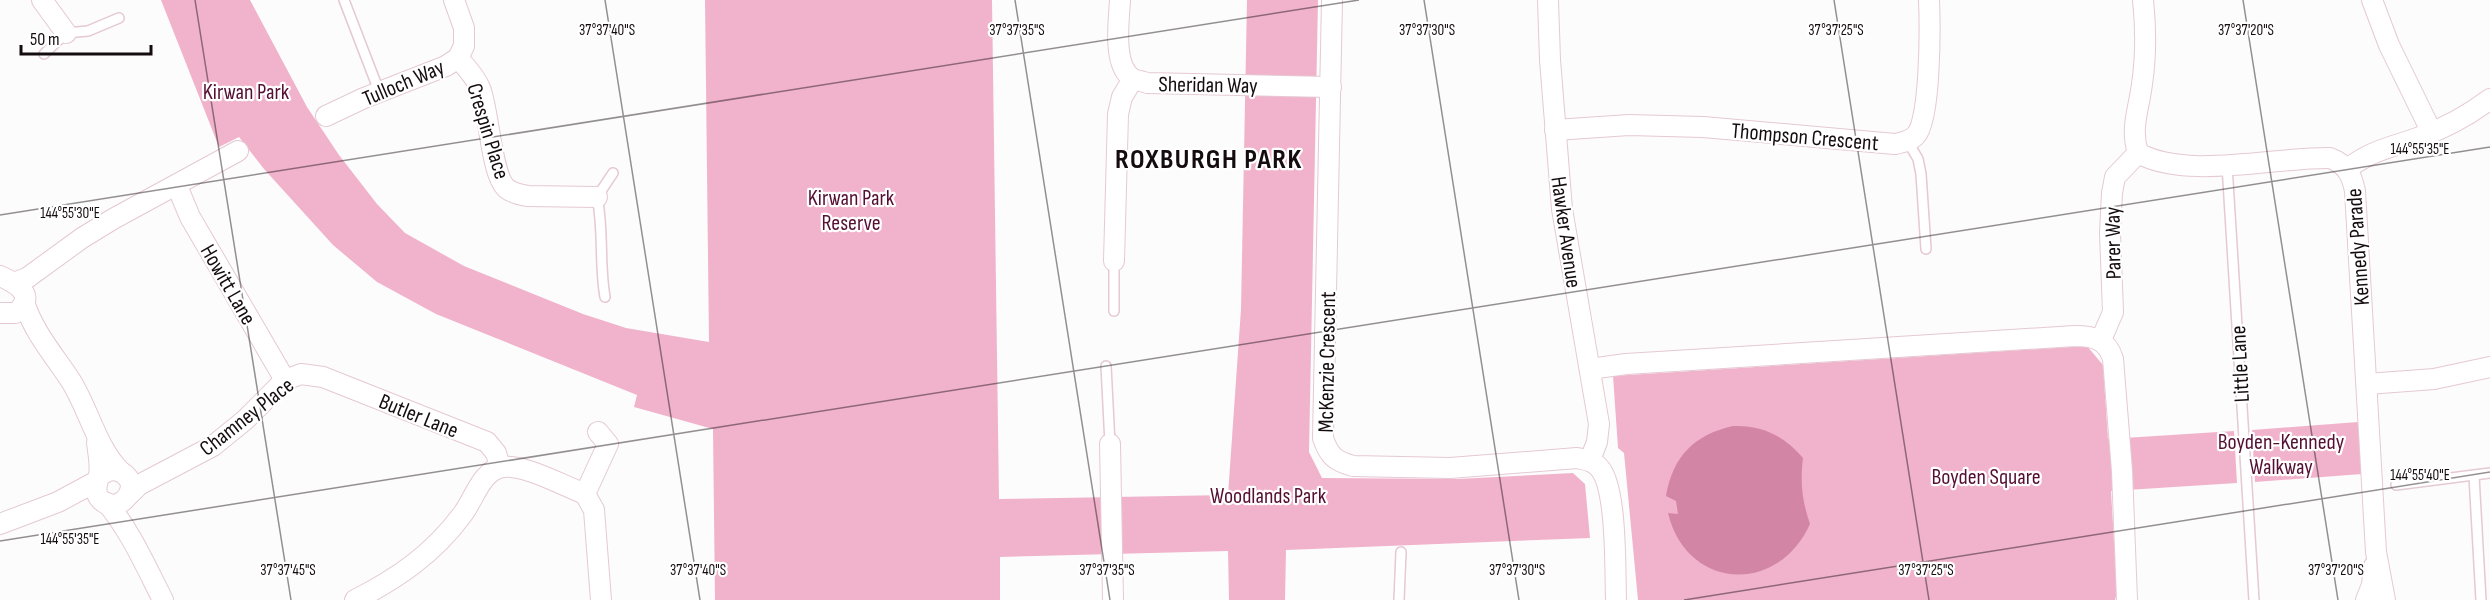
<svg xmlns="http://www.w3.org/2000/svg" width="2490" height="600" font-family="'Sofia Sans Condensed',sans-serif">
  <rect width="100%" height="100%" fill="#fcfcfc"/>
  <g fill="#f1b3cb">
    <polygon points="161,0 250,0 307,107 339,155 377,204 405,233 464,266 583,314 626,328 709,342 705,0 992,0 999,499 1228,495 1241,309 1247,0 1318,0 1309,452 1322,478 1458,479 1573,473 1585,484 1590,538 1286,550 1285,600 1229,600 1228,551 1000,557 1000,600 715,600 713,429 634,407 637,395 436,314 377,282 333,245 264,169 239,137 219,147"/>
    <polygon points="2087,346 2103,365 2108,439 2234,431 2237,483 2111,491 2117,592 2115,600 1638,600 1624,453 1618,448 1613,376"/>
    <polygon points="2358,422 2362,474 2255,482 2252,430"/>
  </g>
  <path fill="#d385a5" d="M1733 426C1763 425 1784 436 1803 458 1800 482 1802 501 1810 524 1778 595 1687 591 1668 513L1678 514 1676 501 1666 496C1673 456 1694 435 1733 426Z"/>
  <g fill="none" stroke-linecap="round" stroke-linejoin="round">
    <g stroke="#e5c9d3" stroke-width="12">
      <g id="lane">
        <polyline points="344,0 379,91"/>
        <polyline points="44,54 66,33 88,31 119,18"/>
        <polyline points="1908,142 1918,159 1921,174 1926,249"/>
        <polyline points="2227,165 2254,600"/>
        <path d="M605 297C599 264 604 230 597 197L613 173"/>
        <polyline points="1114,311 1114,261"/>
        <polyline points="1106,366 1110,444"/>
        <polyline points="2474,476 2481,600"/>
        <polyline points="2396,485 2490,473"/>
        <polyline points="1399,600 1401,552"/>
      </g>
    </g>
    <g stroke="#e5c9d3" stroke-width="22">
      <g id="street">
        <polyline points="42,0 66,33"/>
        <path d="M1120 0C1119 21 1112 66 1133 79 1137 81 1143 81 1147 83L1331 87"/>
        <path d="M1332 0 1323 438C1329 456 1335 461 1353 466L1450 468 1577 458C1586 460 1595 461 1601 470 1617 492 1615 571 1616 600"/>
        <polyline points="1548,0 1550,60 1562,209 1599,424 1597,442 1590,460"/>
        <path d="M2143 0C2146 28 2146 57 2142 84 2139 109 2130 128 2138 153 2187 180 2274 157 2330 158 2346 164 2352 175 2355 191L2376 552 2385 600"/>
        <polyline points="2372,0 2389,45 2432,133"/>
        <path d="M458 58C466 67 475 76 480 88 489 110 491 174 506 188 512 193 521 195 528 196L597 197"/>
        <polyline points="326,116 364,98 446,66 458,58 464,46 464,28 454,0"/>
        <path d="M1555 130 1629 125 1703 127 1895 144C1903 142 1911 141 1916 135 1931 119 1930 23 1929 0"/>
        <path d="M2347 169C2374 149 2390 148 2420 137 2445 128 2469 115 2490 99"/>
        <polyline points="177,186 190,217 285,380"/>
        <polyline points="1114,261 1118,114 1122,97 1133,79"/>
        <path d="M0 276C16 283 39 296 15 313H0"/>
        <polyline points="16,282 27,278 82,238 113,219 238,151"/>
        <path d="M24 302C34 333 54 355 71 381 89 410 96 446 120 471"/>
        <polyline points="2101,340 2113,312 2110,233 2112,193 2115,177 2138,153"/>
        <path d="M1590 369 1626 364 2075 336C2093 336 2107 339 2113 359L2122 471 2127 600"/>
        <polyline points="2367,384 2434,379 2490,367"/>
        <polyline points="598,432 608,444 585,494 594,510 601,600"/>
        <path d="M97 442C98 453 101 465 99 475 98 482 95 487 97 494 106 514 132 504 131 483 124 469 111 466 99 477"/>
        <polyline points="1110,444 1113,600"/>
        <polyline points="130,494 139,485 213,446 245,420 285,380 301,374 323,377 487,442 496,453 500,467"/>
        <path d="M107 503C131 532 146 567 163 600"/>
        <polyline points="0,524 58,502 97,481"/>
        <path d="M355 600C398 578 433 554 462 515 474 500 481 470 503 467 524 464 564 486 585 494"/>
        <polyline points="2366,600 2372,585 2374,566"/>
      </g>
    </g>
    <use href="#lane" stroke="#fff" stroke-width="9"/>
    <use href="#street" stroke="#fff" stroke-width="20"/>
  </g>
  <path fill="none" stroke="#150c0f" stroke-width="1.5" stroke-opacity="0.45" d="M195 0 291 600M605 0 700 600M1015 0 1110 600M1424 0 1519 600M1834 0 1929 600M2243 0 2338 600M0 215 1359 0M0 541 2490 147M1684 600 2490 472"/>
  <g text-anchor="middle" stroke-width="4.5" stroke-linejoin="round" paint-order="stroke">
    <g font-size="22" fill="#150c0f" stroke="#fff">
      <text transform="translate(403 82) rotate(-23)" y="8">Tulloch Way</text>
      <text transform="translate(1208 84) rotate(1)" y="8">Sheridan Way</text>
      <text transform="translate(489 131) rotate(73)" y="8">Crespin Place</text>
      <text transform="translate(1805 136) rotate(5)" y="8">Thompson Crescent</text>
      <text transform="translate(1567 232) rotate(82)" y="8">Hawker Avenue</text>
      <text transform="translate(2112 243) rotate(-91)" y="8">Parer Way</text>
      <text transform="translate(2357 247) rotate(-94)" y="8">Kennedy Parade</text>
      <text transform="translate(229 284) rotate(60)" y="8">Howitt Lane</text>
      <text transform="translate(1326 362) rotate(-89)" y="8">McKenzie Crescent</text>
      <text transform="translate(2239 364) rotate(-93)" y="8">Little Lane</text>
      <text transform="translate(419 415) rotate(22)" y="8">Butler Lane</text>
      <text transform="translate(246 416) rotate(-38)" y="8">Chamney Place</text>
    </g>
    <g font-size="22" fill="#550f33" stroke="#fff">
      <text x="246" y="99">Kirwan Park</text>
      <text x="851" y="205">Kirwan Park<tspan x="851" dy="25">Reserve</tspan></text>
      <text x="2281" y="449">Boyden-Kennedy<tspan x="2281" dy="25">Walkway</tspan></text>
      <text x="1986" y="484">Boyden Square</text>
      <text x="1268" y="503">Woodlands Park</text>
    </g>
    <g font-size="28" font-weight="bold" letter-spacing="1.5" fill="#150c0f" stroke="#fff">
      <text x="1209" y="168">ROXBURGH PARK</text>
    </g>
  </g>
  <g font-size="15" text-anchor="middle" fill="#150c0f" stroke="#fff" stroke-width="4.5" stroke-linejoin="round" paint-order="stroke">
    <text x="607" y="35">37°37'40"S</text>
    <text x="1017" y="35">37°37'35"S</text>
    <text x="1427" y="35">37°37'30"S</text>
    <text x="1836" y="35">37°37'25"S</text>
    <text x="2246" y="35">37°37'20"S</text>
    <text x="2420" y="154">144°55'35"E</text>
    <text x="70" y="218">144°55'30"E</text>
    <text x="2420" y="480">144°55'40"E</text>
    <text x="70" y="544">144°55'35"E</text>
    <text x="288" y="575">37°37'45"S</text>
    <text x="698" y="575">37°37'40"S</text>
    <text x="1107" y="575">37°37'35"S</text>
    <text x="1517" y="575">37°37'30"S</text>
    <text x="1926" y="575">37°37'25"S</text>
    <text x="2336" y="575">37°37'20"S</text>
  </g>
  <path d="M21 45v9h130v-9" fill="none" stroke="#150c0f" stroke-width="3"/>
  <text x="30" y="45" font-size="18" fill="#150c0f" stroke="#ffffff" stroke-width="4.5" paint-order="stroke">50 m</text>
</svg>
